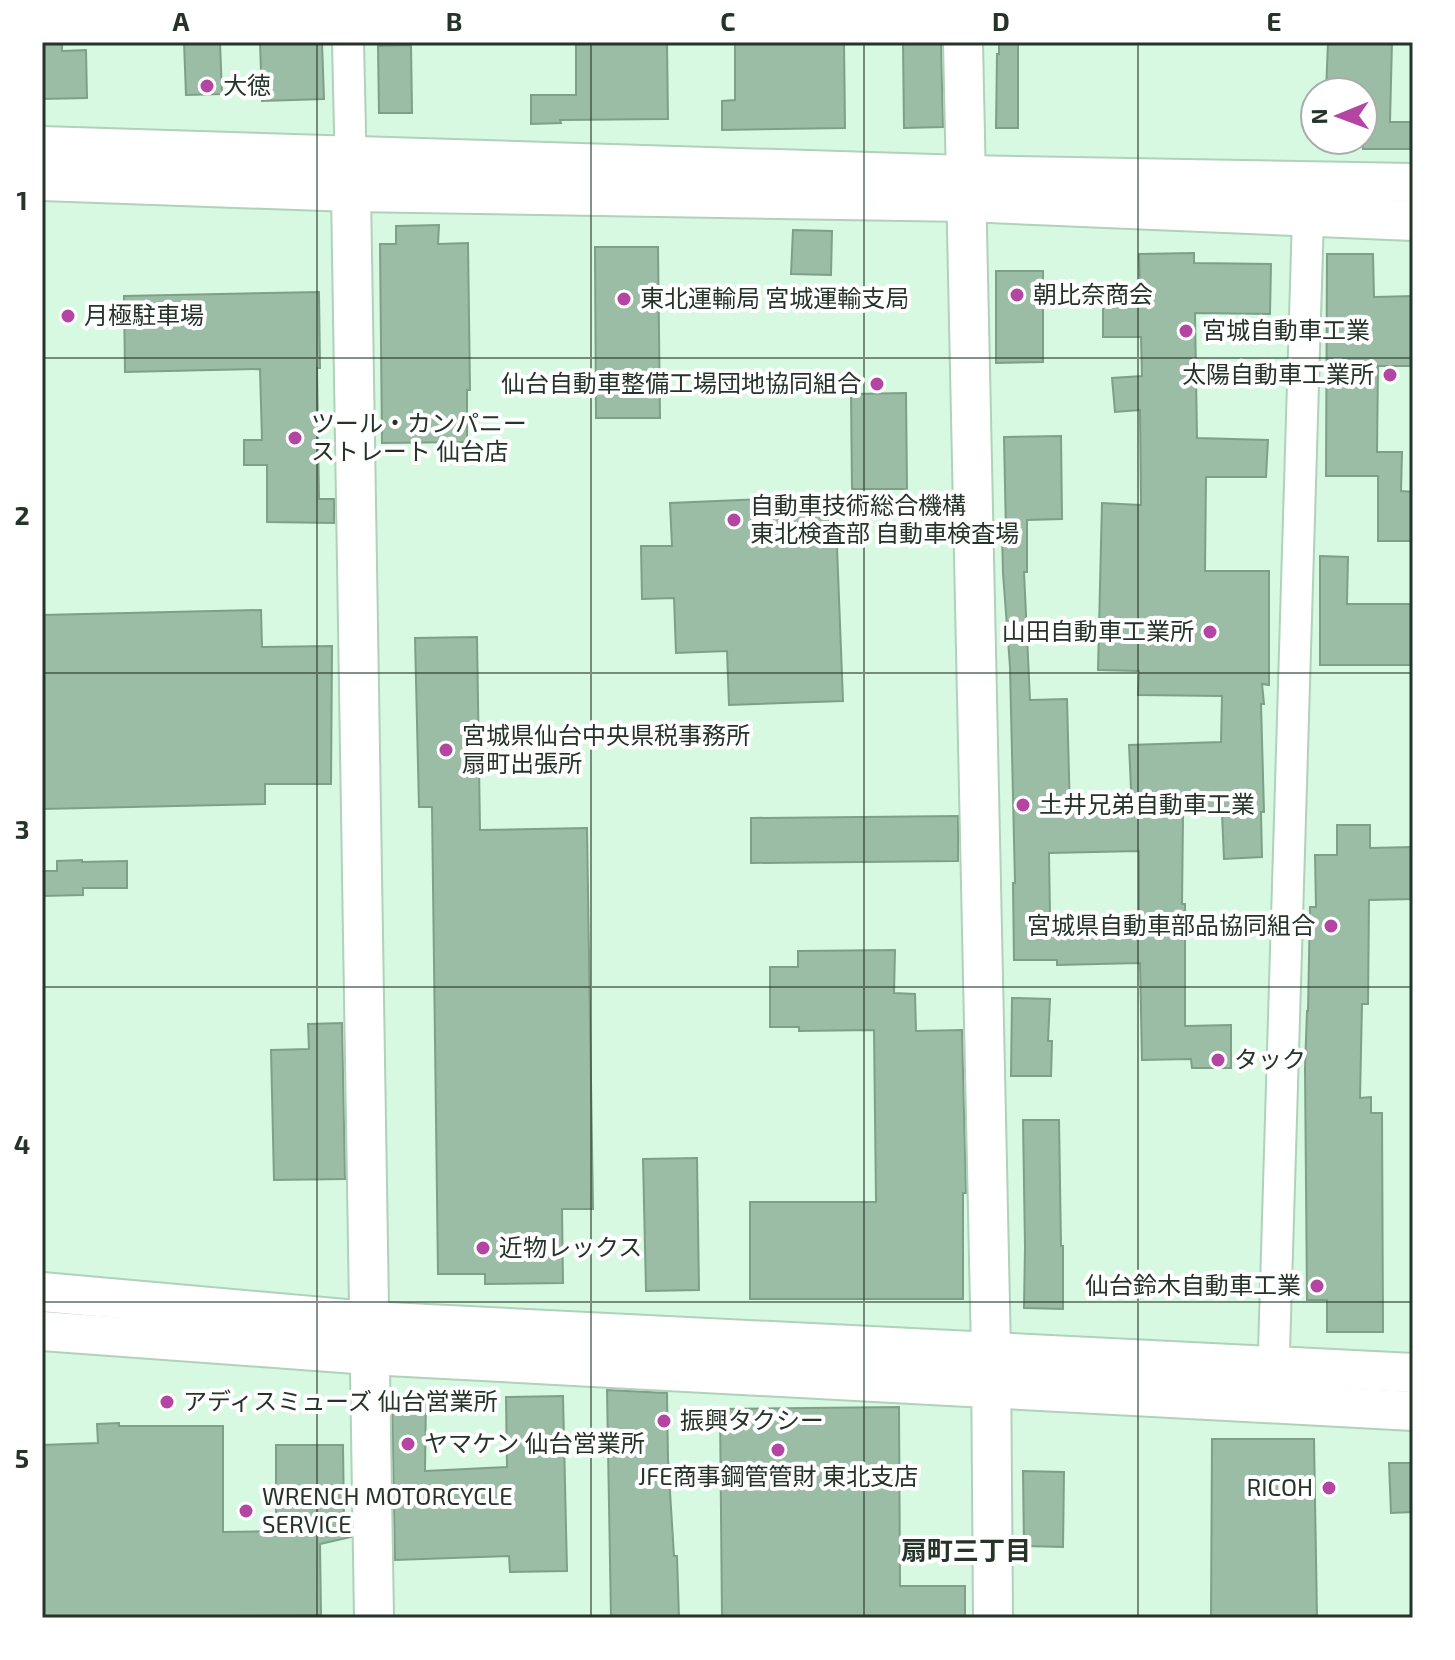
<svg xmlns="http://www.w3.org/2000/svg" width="1455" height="1660" font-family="'Exo 2','Noto Sans JP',sans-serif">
  <rect width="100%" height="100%" fill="#d7f9e1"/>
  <g fill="#9bbca5" stroke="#7f9f88" stroke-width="2" fill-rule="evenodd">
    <polygon points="42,42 62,42 62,51 86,50 87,98 42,99"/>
    <polygon points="184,42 220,42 222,94 186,95"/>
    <polygon points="260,42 322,42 324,99 262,101"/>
    <polygon points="576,42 667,42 668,119 560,120 561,123 531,124 531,95 576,95"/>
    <polygon points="735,42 844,42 845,128 722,130 722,101 735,100"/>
    <polygon points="903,42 941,42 943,127 904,128"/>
    <polygon points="999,42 1018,42 1018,128 996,128 997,54 999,54"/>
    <polygon points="1328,42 1392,42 1390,122 1413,122 1413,149 1363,149 1363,92 1326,92"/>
    <polygon points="411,45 412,113 379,113 378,46"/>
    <polygon points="439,225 438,244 468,243 470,390 467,390 467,442 382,443 380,244 396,244 396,226"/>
    <polygon points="793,230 832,231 831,275 791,274"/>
    <polygon points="595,247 658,247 660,418 596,418"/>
    <path d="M1194 253V263L1271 264 1270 314 1195 313 1197 438 1268 440 1266 477H1206L1205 571H1269V685L1262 684 1264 704H1261L1264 812H1261L1262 857 1224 859 1222 813 1183 814 1182 904H1185V1026L1231 1025V1068H1192L1191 1059 1142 1060 1140 963 1057 965V960H1014L1013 883H1015L1010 667 1003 573 1002 533H1006L1004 437 1061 436 1062 519 1027 520V572H1024L1030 700 1067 699 1070 813 1132 811 1129 745 1221 742 1222 696 1138 695 1139 671 1098 670 1102 503 1141 505 1140 410 1115 412 1112 378 1142 376 1141 337H1103V291H1140L1139 254ZM1139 851V915L1050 916 1049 853Z"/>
    <polygon points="1327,254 1373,254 1374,297 1413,296 1413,366 1378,366 1377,452 1402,452 1401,491 1413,492 1413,541 1378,541 1378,476 1326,476"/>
    <polygon points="996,271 1043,271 1043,362 996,363"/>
    <polygon points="319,292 320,368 317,368 319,499 334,499 334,523 267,522 267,465 244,465 244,440 262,440 260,369 125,372 124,296"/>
    <polygon points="906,393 907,489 852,489 851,394"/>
    <polygon points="835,496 843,701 729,705 727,651 676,653 674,598 642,599 641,546 672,546 670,503"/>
    <polygon points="1320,556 1348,557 1347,604 1413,604 1413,665 1320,665"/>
    <polygon points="261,610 262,647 332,646 331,784 265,784 265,804 42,809 42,615"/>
    <polygon points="477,637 480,830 587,828 593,1209 562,1209 563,1283 485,1284 485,1274 438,1274 432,807 419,807 415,638"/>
    <polygon points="958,816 958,861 751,863 751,818"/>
    <polygon points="1337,825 1370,825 1370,848 1413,847 1413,899 1369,900 1368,1004 1362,1004 1360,1098 1371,1097 1371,1113 1382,1113 1383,1332 1327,1332 1327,1300 1307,1300 1305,1068 1307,1011 1308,1011 1310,907 1316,907 1315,855 1337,855"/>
    <polygon points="82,860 82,862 127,861 127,888 83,888 83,895 42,896 42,871 57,871 57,861"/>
    <polygon points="895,950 894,993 915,994 916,1031 962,1030 966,1193 963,1193 963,1299 750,1299 750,1202 876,1202 874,1030 799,1031 799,1027 770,1027 770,967 798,967 798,951"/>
    <polygon points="1012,998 1050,999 1048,1041 1052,1041 1051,1076 1011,1076"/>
    <polygon points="342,1023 345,1179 274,1180 271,1050 309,1049 308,1024"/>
    <polygon points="1023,1120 1059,1120 1061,1246 1063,1246 1063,1309 1024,1308 1025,1246"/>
    <polygon points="697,1158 699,1290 646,1291 643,1159"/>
    <polygon points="607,1390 667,1393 668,1459 674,1556 677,1556 679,1618 611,1618"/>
    <polygon points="392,1395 426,1395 425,1471 507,1467 506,1397 563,1396 567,1571 510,1572 509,1556 395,1560"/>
    <polygon points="899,1407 900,1586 965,1586 965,1618 722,1618 720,1409"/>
    <polygon points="119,1423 119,1426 223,1426 223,1532 276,1531 276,1445 343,1445 344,1521 350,1522 351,1537 320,1544 321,1615 42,1618 42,1445 98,1443 97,1424"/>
    <polygon points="1212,1439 1314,1439 1317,1618 1211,1618"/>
    <polygon points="1389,1463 1412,1463 1413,1512 1391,1513"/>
    <polygon points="1023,1471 1064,1472 1063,1547 1024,1546"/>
  </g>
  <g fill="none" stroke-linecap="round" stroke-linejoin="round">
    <g stroke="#b0d1ba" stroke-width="34">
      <g id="minor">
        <polyline points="348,42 351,176"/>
        <polyline points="1273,1385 1308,217 1312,194"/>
      </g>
    </g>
    <g stroke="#b0d1ba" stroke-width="42">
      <g id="tertiary">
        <polyline points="963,42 991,1352 993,1618"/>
        <polyline points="42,146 965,175 1413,183"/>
        <polyline points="42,181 351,192 966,202 1413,221"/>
        <polyline points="351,192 374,1618"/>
        <polyline points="42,1292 368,1321 1413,1373"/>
        <polyline points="42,1331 369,1355 1413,1411"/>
      </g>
    </g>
    <use href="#minor" stroke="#fff" stroke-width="30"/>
    <use href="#tertiary" stroke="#fff" stroke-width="38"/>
  </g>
  <path fill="none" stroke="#253329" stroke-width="2" stroke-opacity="0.55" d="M317 42V1618M591 42V1618M864 42V1618M1138 42V1618M42 358H1413M42 673H1413M42 987H1413M42 1302H1413"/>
  <g fill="#b445a3" stroke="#fff" stroke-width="3">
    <circle cx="207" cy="86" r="8"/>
    <circle cx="1017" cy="295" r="8"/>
    <circle cx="624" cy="299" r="8"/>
    <circle cx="68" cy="316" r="8"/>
    <circle cx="1186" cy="331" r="8"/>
    <circle cx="1390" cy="375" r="8"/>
    <circle cx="877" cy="384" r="8"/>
    <circle cx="295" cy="438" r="8"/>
    <circle cx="734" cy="520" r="8"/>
    <circle cx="1210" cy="632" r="8"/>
    <circle cx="446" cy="750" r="8"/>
    <circle cx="1023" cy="805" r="8"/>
    <circle cx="1331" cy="926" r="8"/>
    <circle cx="1218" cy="1060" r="8"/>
    <circle cx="483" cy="1248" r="8"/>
    <circle cx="1317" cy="1286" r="8"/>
    <circle cx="167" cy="1402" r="8"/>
    <circle cx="664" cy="1421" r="8"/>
    <circle cx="408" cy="1444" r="8"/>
    <circle cx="778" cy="1450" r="8"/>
    <circle cx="1329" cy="1488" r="8"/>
    <circle cx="246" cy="1511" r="8"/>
  </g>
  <g text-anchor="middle" stroke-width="8" stroke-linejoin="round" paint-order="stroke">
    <g font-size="24" fill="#253329" stroke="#fff" text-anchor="start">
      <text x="223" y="94">大徳</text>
      <text x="1033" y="303">朝比奈商会</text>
      <text x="640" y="307">東北運輸局 宮城運輸支局</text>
      <text x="84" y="324">月極駐車場</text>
      <text x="1202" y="339">宮城自動車工業</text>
      <text x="1374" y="383" text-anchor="end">太陽自動車工業所</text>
      <text x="861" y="392" text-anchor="end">仙台自動車整備工場団地協同組合</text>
      <text x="311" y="432">ツール・カンパニー<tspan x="311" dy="28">ストレート 仙台店</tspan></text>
      <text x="750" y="514">自動車技術総合機構<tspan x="750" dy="28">東北検査部 自動車検査場</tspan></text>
      <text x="1194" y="640" text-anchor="end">山田自動車工業所</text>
      <text x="462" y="744">宮城県仙台中央県税事務所<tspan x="462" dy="28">扇町出張所</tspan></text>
      <text x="1039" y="813">土井兄弟自動車工業</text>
      <text x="1315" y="934" text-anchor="end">宮城県自動車部品協同組合</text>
      <text x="1234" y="1068">タック</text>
      <text x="499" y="1256">近物レックス</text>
      <text x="1301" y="1294" text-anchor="end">仙台鈴木自動車工業</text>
      <text x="183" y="1410">アディスミューズ 仙台営業所</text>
      <text x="680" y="1429">振興タクシー</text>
      <text x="424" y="1452">ヤマケン 仙台営業所</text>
      <text x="778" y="1485" text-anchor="middle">JFE商事鋼管管財 東北支店</text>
      <text x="1313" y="1496" text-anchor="end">RICOH</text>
      <text x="262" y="1505">WRENCH MOTORCYCLE<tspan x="262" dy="28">SERVICE</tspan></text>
    </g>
    <g font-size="26" font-weight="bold" fill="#253329" stroke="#fff">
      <text x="966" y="1560">扇町三丁目</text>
    </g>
  </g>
  <rect width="1455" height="1660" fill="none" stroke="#ffffff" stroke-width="88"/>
  <g transform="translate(1339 116) rotate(269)"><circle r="38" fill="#ffffff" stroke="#a8ada9" stroke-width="2"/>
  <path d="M0-6L14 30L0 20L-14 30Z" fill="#b445a3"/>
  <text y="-12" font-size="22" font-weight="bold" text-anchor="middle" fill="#253329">N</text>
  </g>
  <rect x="44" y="44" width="1367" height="1572" fill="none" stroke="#253329" stroke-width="3"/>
  <g font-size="26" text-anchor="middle" font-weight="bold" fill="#253329">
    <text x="181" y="31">A</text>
    <text x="454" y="31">B</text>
    <text x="728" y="31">C</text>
    <text x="1001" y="31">D</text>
    <text x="1274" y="31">E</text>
    <text x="22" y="210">1</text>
    <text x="22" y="525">2</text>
    <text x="22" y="839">3</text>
    <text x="22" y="1154">4</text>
    <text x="22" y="1468">5</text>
  </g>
</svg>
